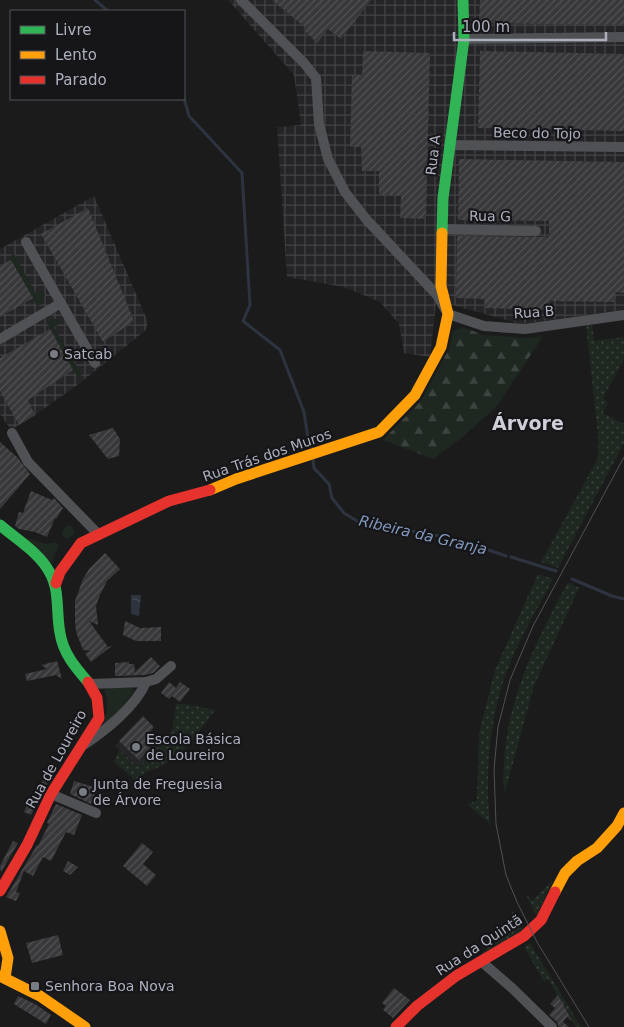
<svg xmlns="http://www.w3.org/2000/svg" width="624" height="1027" font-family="'DejaVu Sans',sans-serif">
  <defs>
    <pattern id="industrial-grid" width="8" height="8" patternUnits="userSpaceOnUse" patternTransform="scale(1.25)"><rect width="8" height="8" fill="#252528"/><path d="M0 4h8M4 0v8" fill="none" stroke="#424245"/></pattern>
    <pattern id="grass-dots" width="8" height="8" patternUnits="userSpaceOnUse" patternTransform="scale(1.25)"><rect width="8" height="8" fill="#1f2721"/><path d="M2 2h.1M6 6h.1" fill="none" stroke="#3d443f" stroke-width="1.8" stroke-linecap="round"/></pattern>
    <pattern id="forest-firs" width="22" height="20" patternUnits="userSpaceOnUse" patternTransform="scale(1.25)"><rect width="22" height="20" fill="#1f2721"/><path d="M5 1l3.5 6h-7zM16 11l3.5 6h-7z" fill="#3d443f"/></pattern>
    <pattern id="water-ripples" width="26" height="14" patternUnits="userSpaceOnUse" patternTransform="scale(1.25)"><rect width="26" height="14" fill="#2d343f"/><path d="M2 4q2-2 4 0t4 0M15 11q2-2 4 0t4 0" fill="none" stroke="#494f59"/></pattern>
    <pattern id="building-hatch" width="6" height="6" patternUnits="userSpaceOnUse" patternTransform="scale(1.25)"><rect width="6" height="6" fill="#38383a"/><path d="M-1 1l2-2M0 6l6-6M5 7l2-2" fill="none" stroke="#525255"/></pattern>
  </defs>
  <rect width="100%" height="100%" fill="#1b1b1c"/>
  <polygon fill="#252528" points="133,726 157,748 141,765 138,766 115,746"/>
  <g fill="url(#industrial-grid)">
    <polygon points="228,0 624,0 624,310 521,324 449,304 436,303 430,357 404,353 399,324 380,302 344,287 287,277 277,127 301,125 294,75"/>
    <polygon points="94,196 148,322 146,330 80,383 35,415 11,430 0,414 0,249"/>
  </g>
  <g fill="url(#grass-dots)">
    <polygon points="592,324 594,341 624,337 624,359 603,398 608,403 603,413 624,424 624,443 558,568 541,562 598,458 598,436 586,325"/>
    <path d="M538 574 553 579C536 612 516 644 504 679 489 726 485 776 490 824L468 805 477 800 479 734 495 670Z"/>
    <path d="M568 582 579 588 534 686 505 792C502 782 504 772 504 762 508 696 537 639 568 582Z"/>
    <path d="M176 704H186L215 710C201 729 189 747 170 761 157 770 148 768 136 781L114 762 119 750 135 764 141 765 172 732Z"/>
    <polygon points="553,880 536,916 526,894 532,901"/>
    <polygon points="513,911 523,931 480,956 506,930"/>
    <polygon points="530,943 581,1027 576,1027 548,979 544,982 524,947"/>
  </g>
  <polygon fill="url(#forest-firs)" points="463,327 483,335 528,338 543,336 497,406 459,440 433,459 383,440 421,401 449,349 453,331"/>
  <g fill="#1f2721">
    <polygon points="14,254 36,294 43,290 45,295 42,304 37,306 9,257"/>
    <polygon points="51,319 57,319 61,323 54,327 82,375 78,378 46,321"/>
    <polygon points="67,525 71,526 75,532 68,539 64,537 61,534"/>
    <polygon points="25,537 46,544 55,542 59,545 51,563"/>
    <path d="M109 688H132L134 691 123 706 106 724 104 723C107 710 109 703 104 690Z"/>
  </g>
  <polygon fill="url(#water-ripples)" points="131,595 141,595 139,616 131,614"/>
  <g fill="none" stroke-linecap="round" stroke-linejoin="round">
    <g stroke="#2d343f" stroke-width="3">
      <polyline points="95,0 108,11"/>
      <polyline points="184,98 189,116 242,173 250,305 243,321 280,350 304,412 308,438 312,448"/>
      <polyline points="313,460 314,468 329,484 332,498 344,513 357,521 460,540 506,556"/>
      <polyline points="511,557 556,571"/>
      <polyline points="572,579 612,596 624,599"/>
    </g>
  </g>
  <g fill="url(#building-hatch)">
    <polygon points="272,0 371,0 341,39 328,29 317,43 305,31 307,29"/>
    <polygon points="480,0 624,0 624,25 479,23"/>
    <polygon points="363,51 430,53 426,219 400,218 401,196 379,195 379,171 362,171 361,147 350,147 352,75 362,76"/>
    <polygon points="480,51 624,54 624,131 478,128"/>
    <polygon points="459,159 624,162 624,293 614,292 614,302 550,301 550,310 484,308 485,299 456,298 457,236 549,237 549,221 458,220"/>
    <polygon points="88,208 134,321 103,342 41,234"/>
    <polygon points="11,260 33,298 0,317 0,266"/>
    <polygon points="50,329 73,370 28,400 35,415 19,425 0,391 0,358"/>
    <polygon points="113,428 120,439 119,456 108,459 89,435"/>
    <polygon points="0,442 18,458 30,474 0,509"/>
    <polygon points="31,491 52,500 54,498 63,508 56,519 55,518 47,537 35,532 19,529 15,526 19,512 23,513"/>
    <polygon points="105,553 120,569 107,581 100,595 96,606 98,625 89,621 108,647 112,646 91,662 85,653 91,651 83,650 76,632 75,621 75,601 83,579 89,569"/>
    <polygon points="125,621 140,628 161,627 161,641 136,641 123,635"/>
    <polygon points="151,657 160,666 153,673 145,675 115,676 115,663 129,662 129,664 134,664 135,672"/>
    <polygon points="57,661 62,679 56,675 27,681 25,674 47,669 41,665"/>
    <polygon points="169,682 176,688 180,682 190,689 180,702 172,696 169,699 161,693"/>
    <polygon points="143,716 154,727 149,733 154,738 147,745 150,748 139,760 119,741"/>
    <polygon points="50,771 54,773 44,789 31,815 24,812 28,802 32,804 47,772 49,773"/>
    <polygon points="74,781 97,788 91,804 70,794"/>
    <polygon points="56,804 82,815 74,835 66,832 51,861 43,857 33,876 24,871 16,892 20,893 16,901 6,897 37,845 38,846 49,824 47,823"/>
    <polygon points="13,841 18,843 1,872 0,866"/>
    <polygon points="142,843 153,852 143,864 156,875 147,886 123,866"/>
    <polygon points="68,861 78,867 70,875 63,871"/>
    <polygon points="58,935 63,955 32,963 26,943"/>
    <polygon points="394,988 410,1000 393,1018 383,1010 386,1006 382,1003"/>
    <polygon points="558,995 572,1021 567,1017 563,1022 569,1027 559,1027 557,1022 549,1015 555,1008 550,1004"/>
    <polygon points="18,996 35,1004 51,1015 46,1024 14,1004"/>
  </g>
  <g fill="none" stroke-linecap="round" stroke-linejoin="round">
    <g stroke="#505155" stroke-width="10">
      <polyline points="241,0 304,63 316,78 319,124 328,159 345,192 366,219 437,295 448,314 484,326 525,329 624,315"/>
      <polyline points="464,39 624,37"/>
      <polyline points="449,145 624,147"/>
      <polyline points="442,229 536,231"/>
      <polyline points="26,242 95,363"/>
      <polyline points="0,339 61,303"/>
      <polyline points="12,433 28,462 99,535"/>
      <polyline points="90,684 146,682 156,679 171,666"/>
      <path d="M85 744C106 730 136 706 146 682"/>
      <polyline points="51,794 96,813"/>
      <polyline points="482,962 512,988 552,1027"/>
    </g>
    <g stroke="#30b455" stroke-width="11">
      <polyline points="442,233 443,198 464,39 463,0"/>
      <path d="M0 525C16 539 40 553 50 573 60 591 56 613 60 633 63 653 75 667 88 682"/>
    </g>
    <g stroke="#ff9f0a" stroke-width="11">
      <polyline points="210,490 236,479 379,432 415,395 441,347 448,314 441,286 442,233"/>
      <polyline points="555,892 565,873 577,861 597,848 617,826 624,813"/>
      <polyline points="0,931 8,958 5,978"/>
      <polyline points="0,976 40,996 85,1027"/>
    </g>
    <g stroke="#e5322d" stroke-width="11">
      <polyline points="56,583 60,572 81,543 169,501 210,490"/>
      <polyline points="0,891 27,845 51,794 99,718 97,698 88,682"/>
      <polyline points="396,1027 417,1006 456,976 524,936 541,920 555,892"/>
    </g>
    <polyline stroke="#505154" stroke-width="1" points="589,1027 537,942 517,902 506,875 496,824 494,769 498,727 510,680 533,626 624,457"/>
  </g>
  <g fill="#797b85" stroke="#161518" stroke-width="2">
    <circle cx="54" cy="354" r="5"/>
    <circle cx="136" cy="747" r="5"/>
    <circle cx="83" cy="792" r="5"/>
    <rect x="30" y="981" width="10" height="10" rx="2.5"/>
  </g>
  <g text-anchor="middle" stroke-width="4.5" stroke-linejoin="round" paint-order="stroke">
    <g font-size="14" fill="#acafbd" stroke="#161518">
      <text transform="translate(537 133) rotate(1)" y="5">Beco do Tojo</text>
      <text transform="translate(433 155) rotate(-83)" y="5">Rua A</text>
      <text transform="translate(490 216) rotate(1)" y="5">Rua G</text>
      <text transform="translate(534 312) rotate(-4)" y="5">Rua B</text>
      <text transform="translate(267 455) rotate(-19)" y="5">Rua Trás dos Muros</text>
      <text transform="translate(56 759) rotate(-61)" y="5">Rua de Loureiro</text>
      <text transform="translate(479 945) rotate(-33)" y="5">Rua da Quintã</text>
    </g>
    <g font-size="14" fill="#acafbd" stroke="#161518" text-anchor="start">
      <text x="64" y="359">Satcab</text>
      <text x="146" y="744">Escola Básica<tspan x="146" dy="16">de Loureiro</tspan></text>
      <text x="93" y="789">Junta de Freguesia<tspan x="93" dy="16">de Árvore</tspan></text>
      <text x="45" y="991">Senhora Boa Nova</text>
    </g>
    <g font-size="15" font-style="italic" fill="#8197ba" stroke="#161518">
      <text transform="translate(423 535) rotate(13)" y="5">Ribeira da Granja</text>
    </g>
    <g font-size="19" font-weight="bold" fill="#cecfd9" stroke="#161518">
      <text x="528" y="430">Árvore</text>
    </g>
  </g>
  <rect x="10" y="10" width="175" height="90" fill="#161518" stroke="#52535a"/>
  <rect x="20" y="26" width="25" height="8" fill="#30b455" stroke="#52535a"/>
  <text x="55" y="35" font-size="15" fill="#acafbd">Livre</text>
  <rect x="20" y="51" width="25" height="8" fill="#ff9f0a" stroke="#52535a"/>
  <text x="55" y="60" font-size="15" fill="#acafbd">Lento</text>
  <rect x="20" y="76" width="25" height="8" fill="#e5322d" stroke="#52535a"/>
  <text x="55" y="85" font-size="15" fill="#acafbd">Parado</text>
  <path d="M454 32v8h152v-8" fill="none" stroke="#acafbd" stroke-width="2.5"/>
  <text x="462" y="32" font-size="15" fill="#acafbd" stroke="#161518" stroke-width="4" paint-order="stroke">100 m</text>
</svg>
